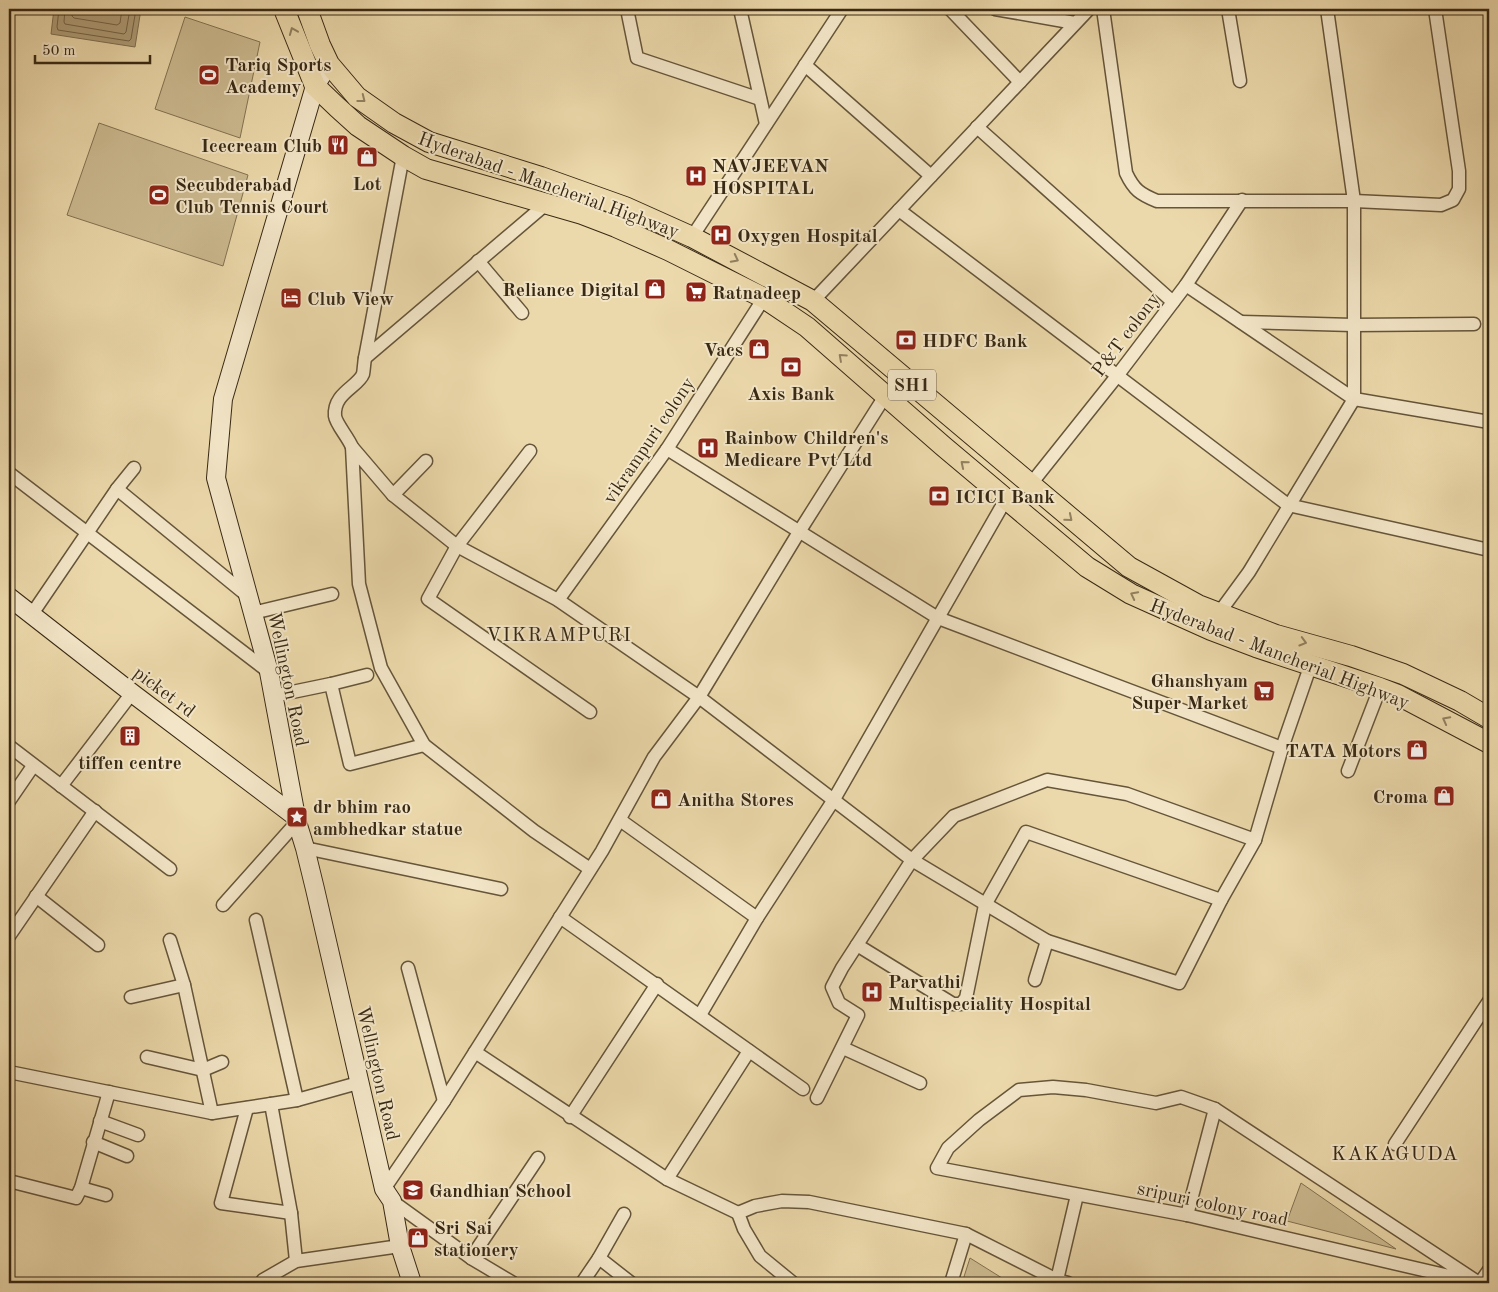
<svg xmlns="http://www.w3.org/2000/svg" width="1498" height="1292" font-family="'Old Standard TT',serif">
  <rect width="100%" height="100%" fill="#ecd9ab"/>
  <filter id="stains"><feTurbulence type="fractalNoise" baseFrequency=".004" numOctaves="4"/><feColorMatrix values="0 0 0 0 .2 0 0 0 0 .09 0 0 0 0 .02 0 0 0 .5 -.17"/></filter>
  <radialGradient id="worn" r=".72"><stop offset=".6" stop-color="#630" stop-opacity="0"/><stop offset="1" stop-color="#630" stop-opacity=".3"/></radialGradient>
  <g fill="#cdbb91" stroke="#827252">
    <polygon points="185,17 260,42 240,138 155,109"/>
    <polygon points="99,123 248,175 223,266 67,215"/>
    <polygon points="1301,1183 1396,1249 1287,1221"/>
    <polygon points="970,1258 1010,1283 962,1283"/>
  </g>
  <polygon fill="#af9d78" stroke="#7f6f50" points="54,9 141,9 135,47 51,34"/>
  <g fill="none" stroke-linecap="round" stroke-linejoin="round">
    <g stroke="#746346" stroke-width="1">
      <polyline points="59,9 57,27 58,30 129,41 131,39 136,9"/>
      <polyline points="65,9 64,22 65,24 124,34 126,32 130,9"/>
      <polyline points="73,9 72,16 74,18 117,25 120,23 122,9"/>
    </g>
    <g stroke="#65553a" stroke-width="15">
      <g id="street">
        <polyline points="627,9 637,58 760,99"/>
        <polyline points="740,9 766,124"/>
        <polyline points="950,9 1020,82"/>
        <polyline points="995,9 1075,23"/>
        <path d="M1103 9 1126 173C1134 190 1140 194 1157 201H1354L1441 205 1453 200 1459 189V171L1435 9"/>
        <polyline points="1228,9 1240,81"/>
        <polyline points="805,65 931,176"/>
        <polyline points="977,127 1173,302"/>
        <polyline points="403,156 365,358 546,204"/>
        <polyline points="899,210 1288,505 1489,550"/>
        <polyline points="692,237 842,9"/>
        <polyline points="478,261 522,313"/>
        <polyline points="1186,285 1354,399 1489,422"/>
        <polyline points="813,301 1089,9"/>
        <polyline points="1241,322 1353,325 1474,324"/>
        <path d="M352 447C348 437 336 424 335 416 333 393 358 387 363 374 364 369 364 363 365 358"/>
        <polyline points="667,449 938,618 1282,748"/>
        <polyline points="530,451 457,546 428,599 590,712"/>
        <polyline points="9,473 269,672"/>
        <polyline points="1030,485 1117,376 1186,285 1242,200"/>
        <polyline points="117,489 249,597"/>
        <polyline points="393,495 426,461"/>
        <polyline points="558,600 667,449 764,298"/>
        <polyline points="253,613 332,594"/>
        <polyline points="1219,613 1249,572 1354,399 1354,201 1327,9"/>
        <polyline points="32,614 117,489 134,468"/>
        <polyline points="331,684 350,764 424,745"/>
        <polyline points="273,696 331,684 367,675"/>
        <polyline points="9,746 170,869"/>
        <polyline points="1348,771 1380,688"/>
        <polyline points="61,786 132,693"/>
        <polyline points="9,801 33,766"/>
        <polyline points="620,820 757,918"/>
        <polyline points="305,848 501,889"/>
        <polyline points="590,869 534,831 424,745 381,668 359,584 352,447 393,495 457,546 558,600 699,697 912,860 1047,941 1179,983 1221,900 1255,840 1282,748 1311,664"/>
        <polyline points="36,896 98,945"/>
        <polyline points="223,905 297,822"/>
        <polyline points="560,917 803,1089"/>
        <polyline points="256,920 297,1100 358,1083"/>
        <polyline points="9,936 95,811"/>
        <polyline points="170,940 184,985 212,1113"/>
        <polyline points="857,945 953,1004 961,1004 966,998 985,905 1026,832 1221,900"/>
        <polyline points="408,968 444,1101"/>
        <polyline points="1035,980 1047,941"/>
        <polyline points="131,997 184,985"/>
        <polyline points="700,1015 757,918 833,801 1006,499"/>
        <polyline points="843,1048 920,1083"/>
        <polyline points="475,1052 667,1179 738,1213"/>
        <polyline points="147,1057 203,1070 222,1062"/>
        <polyline points="9,1072 212,1113 297,1100"/>
        <polyline points="817,1098 858,1015 839,1003 832,987 842,968 912,860 954,816 1047,780 1127,794 1255,840"/>
        <polyline points="271,1104 291,1213 296,1261"/>
        <polyline points="247,1108 221,1203 291,1213"/>
        <polyline points="570,1117 657,984"/>
        <polyline points="100,1121 138,1135"/>
        <polyline points="93,1142 127,1156"/>
        <polyline points="1395,1144 1489,1001"/>
        <polyline points="667,1179 749,1051"/>
        <polyline points="9,1181 76,1198 81,1188 109,1092"/>
        <polyline points="81,1188 106,1195"/>
        <polyline points="384,1189 444,1101 602,851 654,757 699,697 799,532 885,396"/>
        <polyline points="392,1201 471,1258 513,1283"/>
        <polyline points="624,1214 599,1258 631,1283"/>
        <polyline points="1187,1215 1215,1109"/>
        <polyline points="471,1258 538,1158"/>
        <polyline points="1057,1280 1077,1195"/>
        <polyline points="261,1283 263,1280 296,1261 400,1246"/>
        <polyline points="582,1283 599,1258"/>
        <polyline points="793,1283 760,1256 744,1229 738,1213 755,1206 782,1201 809,1202 966,1234 1057,1280 1068,1283"/>
        <polyline points="951,1283 966,1234"/>
        <polyline points="1479,1283 1187,1215 937,1168 948,1148 979,1120 1019,1090 1053,1087 1086,1090 1156,1103 1181,1097 1215,1109 1479,1283"/>
        <polyline points="1480,1283 1489,1270"/>
      </g>
    </g>
    <g stroke="#382914" stroke-width="20">
      <g id="secondary">
        <polyline points="329,64 315,86 223,399 216,478 269,672 297,822 305,848 315,889 384,1189 392,1201 400,1246 412,1283"/>
        <polyline points="9,597 132,693 296,817"/>
      </g>
    </g>
    <g stroke="#382914" stroke-width="22">
      <g id="primary">
        <polyline points="284,9 315,86 337,107 358,126 403,156 426,169 582,214 616,227 668,250 764,298 807,327 943,446 1087,567 1131,594 1211,630 1256,647 1380,688 1398,695 1489,743"/>
        <polyline points="307,9 320,45 329,64 357,97 394,123 429,142 541,177 625,207 692,237 813,301 1129,567 1198,605 1276,635 1351,656 1403,674 1460,701 1489,718"/>
      </g>
    </g>
    <use href="#street" stroke="#f3e6c8" stroke-width="12"/>
    <use href="#secondary" stroke="#f3e6c8" stroke-width="18"/>
    <use href="#primary" stroke="#ecd9ab" stroke-width="20"/>
  </g>
  <defs><path id="oneway-chevron" d="M-2-3.5L2.5 0L-2 3.5" fill="none" stroke-width="1.6" stroke-linecap="round" stroke-linejoin="round" transform="scale(1.25)"/></defs>
  <g stroke="#928160">
    <use href="#oneway-chevron" transform="translate(293 31) rotate(-112)"/>
    <use href="#oneway-chevron" transform="translate(362 99) rotate(38)"/>
    <use href="#oneway-chevron" transform="translate(735 259) rotate(27)"/>
    <use href="#oneway-chevron" transform="translate(842 357) rotate(-138)"/>
    <use href="#oneway-chevron" transform="translate(964 464) rotate(-140)"/>
    <use href="#oneway-chevron" transform="translate(1069 518) rotate(40)"/>
    <use href="#oneway-chevron" transform="translate(1134 595) rotate(-153)"/>
    <use href="#oneway-chevron" transform="translate(1303 642) rotate(16)"/>
    <use href="#oneway-chevron" transform="translate(1446 720) rotate(-152)"/>
  </g>
  <defs>
    <g id="stadium-square" transform="scale(1.125)"><rect x="-9" y="-9" width="18" height="18" rx="4" fill="#8f2418" stroke="#f3e6c8"/><path d="M0-5a6.5 5 0 1 0 0 10a6.5 5 0 1 0 0-10ZM-3.5-1.8h7v3.6h-7Z" fill="#fff"/></g>
    <g id="restaurant-square" transform="scale(1.125)"><rect x="-9" y="-9" width="18" height="18" rx="4" fill="#8f2418" stroke="#f3e6c8"/><path d="M-5-6h1v4h1v-4h1v4h1v-4h1v5L-1.5 .5V6h-2V.5L-5-1ZM5-6V6H3V1.5H1.5Q1.5-4 5-6Z" fill="#fff"/></g>
    <g id="shop-square" transform="scale(1.125)"><rect x="-9" y="-9" width="18" height="18" rx="4" fill="#8f2418" stroke="#f3e6c8"/><path d="M-5-2.5h2.3a2.7 3.5 0 0 1 5.4 0H5L5.5 6h-11ZM-1.5-2.5h3a1.5 2.3 0 0 0-3 0Z" fill="#fff"/></g>
    <g id="hospital-square" transform="scale(1.125)"><rect x="-9" y="-9" width="18" height="18" rx="4" fill="#8f2418" stroke="#f3e6c8"/><path d="M-5-5h3v3.5h4V-5h3V5h-3V1.5h-4V5h-3Z" fill="#fff"/></g>
    <g id="supermarket-square" transform="scale(1.125)"><rect x="-9" y="-9" width="18" height="18" rx="4" fill="#8f2418" stroke="#f3e6c8"/><path d="M-6-5.5h2.5l.6 2H6L4.5 2H-2.5L-4.4-4H-6ZM-1.5 3.2a1.3 1.3 0 1 0 .1 0ZM3 3.2a1.3 1.3 0 1 0 .1 0Z" fill="#fff"/></g>
    <g id="hotel-square" transform="scale(1.125)"><rect x="-9" y="-9" width="18" height="18" rx="4" fill="#8f2418" stroke="#f3e6c8"/><path d="M-6-4.5h1.5V1H6V5H4.5V3h-9V5H-6ZM-4 0a1.8 1.8 0 1 1 3.6 0ZM.5 0V-2.5h3Q6-2.5 6 0Z" fill="#fff"/></g>
    <g id="bank-square" transform="scale(1.125)"><rect x="-9" y="-9" width="18" height="18" rx="4" fill="#8f2418" stroke="#f3e6c8"/><path d="M-6-4H6V4H-6ZM0-2.3a2.3 2.3 0 1 0 0 4.6a2.3 2.3 0 1 0 0-4.6Z" fill="#fff"/></g>
    <g id="building-square" transform="scale(1.125)"><rect x="-9" y="-9" width="18" height="18" rx="4" fill="#8f2418" stroke="#f3e6c8"/><path d="M-4-6H4V6H1V3H-1V6H-4ZM-2.5-4.3h1.7v1.8h-1.7ZM.8-4.3h1.7v1.8H.8ZM-2.5-1h1.7V.8h-1.7ZM.8-1h1.7V.8H.8Z" fill="#fff"/></g>
    <g id="sight-square" transform="scale(1.125)"><rect x="-9" y="-9" width="18" height="18" rx="4" fill="#8f2418" stroke="#f3e6c8"/><path d="M0-6L1.8-2.2L6-1.7L2.9 1.2L3.7 5.4L0 3.3L-3.7 5.4L-2.9 1.2L-6-1.7L-1.8-2.2Z" fill="#fff"/></g>
    <g id="school-square" transform="scale(1.125)"><rect x="-9" y="-9" width="18" height="18" rx="4" fill="#8f2418" stroke="#f3e6c8"/><path d="M0-5L7-2L0 1L-7-2ZM-4 1L0 2.5L4 1V4Q0 6-4 4Z" fill="#fff"/></g>
  </defs>
  <g fill-rule="evenodd">
    <use href="#stadium-square" x="209" y="75"/>
    <use href="#restaurant-square" x="338" y="145"/>
    <use href="#shop-square" x="367" y="157"/>
    <use href="#hospital-square" x="696" y="176"/>
    <use href="#stadium-square" x="159" y="195"/>
    <use href="#hospital-square" x="721" y="235"/>
    <use href="#shop-square" x="655" y="289"/>
    <use href="#supermarket-square" x="696" y="292"/>
    <use href="#hotel-square" x="291" y="298"/>
    <use href="#bank-square" x="906" y="340"/>
    <use href="#shop-square" x="759" y="349"/>
    <use href="#bank-square" x="791" y="367"/>
    <use href="#hospital-square" x="708" y="448"/>
    <use href="#bank-square" x="939" y="496"/>
    <use href="#supermarket-square" x="1264" y="691"/>
    <use href="#building-square" x="130" y="736"/>
    <use href="#shop-square" x="1417" y="750"/>
    <use href="#shop-square" x="1444" y="796"/>
    <use href="#shop-square" x="661" y="799"/>
    <use href="#sight-square" x="297" y="817"/>
    <use href="#hospital-square" x="872" y="992"/>
    <use href="#school-square" x="413" y="1190"/>
    <use href="#shop-square" x="418" y="1238"/>
  </g>
  <g text-anchor="middle" stroke-width="4" stroke-linejoin="round" paint-order="stroke">
    <rect fill="#f3e6c8" stroke="#70624a" stroke-width="1" x="888" y="369.5" width="48" height="31" rx="4"/>
    <g font-size="18" font-weight="bold" fill="#382914">
      <text x="912" y="391">SH1</text>
    </g>
    <g font-size="19" font-weight="bold" fill="#382914" stroke="#f3e6c8" text-anchor="start">
      <text x="225" y="71">Tariq Sports<tspan x="225" dy="22">Academy</tspan></text>
      <text x="322" y="152" text-anchor="end">Icecream Club</text>
      <text x="712" y="172">NAVJEEVAN<tspan x="712" dy="22">HOSPITAL</tspan></text>
      <text x="367" y="190" text-anchor="middle">Lot</text>
      <text x="175" y="191">Secubderabad<tspan x="175" dy="22">Club Tennis Court</tspan></text>
      <text x="737" y="242">Oxygen Hospital</text>
      <text x="639" y="296" text-anchor="end">Reliance Digital</text>
      <text x="712" y="299">Ratnadeep</text>
      <text x="307" y="305">Club View</text>
      <text x="922" y="347">HDFC Bank</text>
      <text x="743" y="356" text-anchor="end">Vacs</text>
      <text x="791" y="400" text-anchor="middle">Axis Bank</text>
      <text x="724" y="444">Rainbow Children's<tspan x="724" dy="22">Medicare Pvt Ltd</tspan></text>
      <text x="955" y="503">ICICI Bank</text>
      <text x="1248" y="687" text-anchor="end">Ghanshyam<tspan x="1248" dy="22">Super Market</tspan></text>
      <text x="1401" y="757" text-anchor="end">TATA Motors</text>
      <text x="130" y="769" text-anchor="middle">tiffen centre</text>
      <text x="1428" y="803" text-anchor="end">Croma</text>
      <text x="677" y="806">Anitha Stores</text>
      <text x="313" y="813">dr bhim rao<tspan x="313" dy="22">ambhedkar statue</tspan></text>
      <text x="888" y="988">Parvathi<tspan x="888" dy="22">Multispeciality Hospital</tspan></text>
      <text x="429" y="1197">Gandhian School</text>
      <text x="434" y="1234">Sri Sai<tspan x="434" dy="22">stationery</tspan></text>
    </g>
    <g font-size="19" fill="#382914" stroke="#f3e6c8">
      <text transform="translate(549 184) rotate(20)" y="7">Hyderabad - Mancherial Highway</text>
      <text transform="translate(1125 334) rotate(-53)" y="7">P&amp;T colony</text>
      <text transform="translate(648 440) rotate(-56)" y="7">vikrampuri colony</text>
      <text transform="translate(1280 653) rotate(21)" y="7">Hyderabad - Mancherial Highway</text>
      <text transform="translate(289 679) rotate(78)" y="7">Wellington Road</text>
      <text transform="translate(165 691) rotate(37)" y="7">picket rd</text>
      <text transform="translate(379 1073) rotate(77)" y="7">Wellington Road</text>
      <text transform="translate(1213 1203) rotate(12)" y="7">sripuri colony road</text>
    </g>
    <g font-size="20" letter-spacing="1" fill="#382914" stroke="#f3e6c8">
      <text x="559" y="641">VIKRAMPURI</text>
      <text x="1395" y="1160">KAKAGUDA</text>
    </g>
  </g>
  <rect width="1498" height="1292" fill="none" stroke="#ecd9ab" stroke-width="30"/>
  <rect x="10" y="10" width="1478" height="1272" fill="none" stroke="#382914" stroke-width="2.5"/>
  <rect x="15" y="15" width="1468" height="1262" fill="none" stroke="#382914"/>
  <path d="M35 55v8h115v-8" fill="none" stroke="#382914" stroke-width="2.5"/>
  <text x="42" y="55" font-size="15" fill="#382914" stroke="#f3e6c8" stroke-width="4" paint-order="stroke">50 m</text>
  <rect width="100%" height="100%" filter="url(#stains)"/>
  <rect width="100%" height="100%" fill="url(#worn)"/>
</svg>
